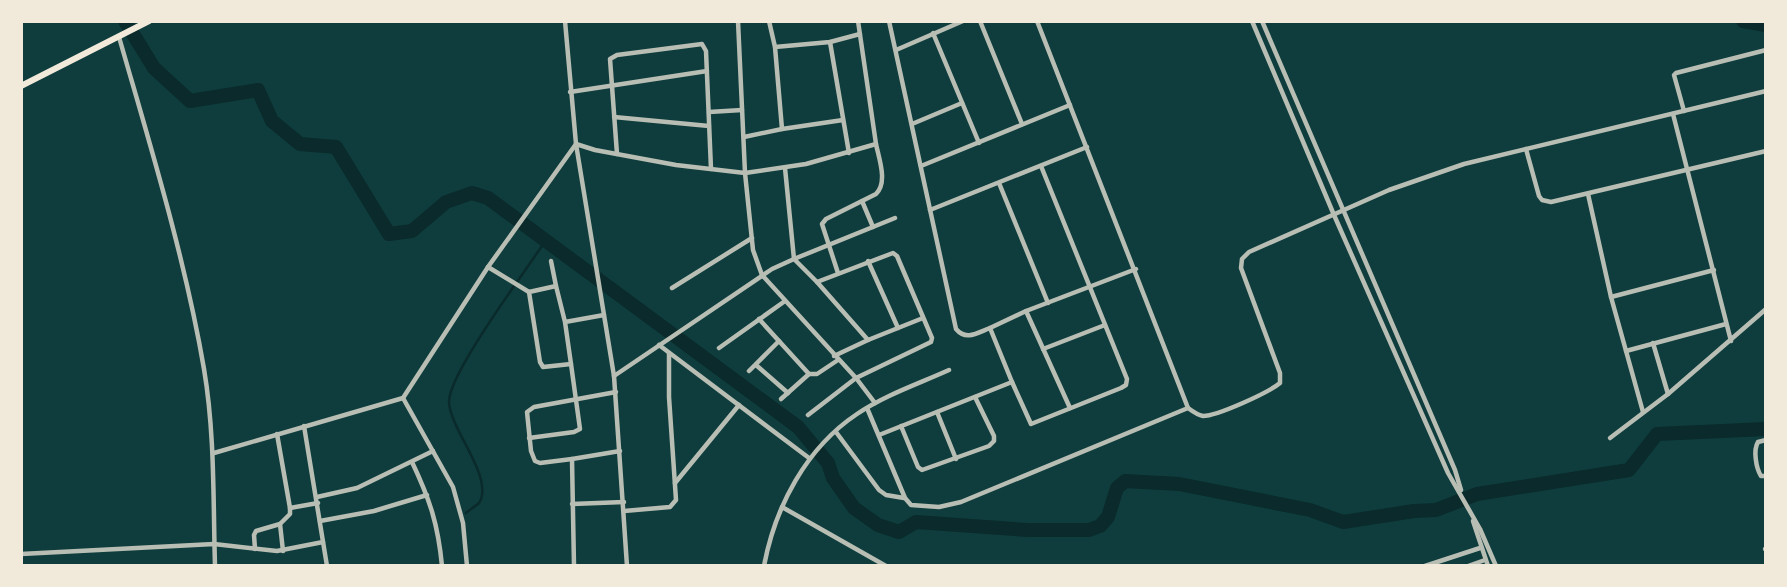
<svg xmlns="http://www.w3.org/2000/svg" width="1787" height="587" font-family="Lora,serif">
  <rect width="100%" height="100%" fill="#0f3d3e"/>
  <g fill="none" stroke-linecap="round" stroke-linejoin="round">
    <path stroke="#0a2a2b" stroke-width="2.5" d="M466 513C469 510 476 506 479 503 495 478 450 430 449 402 448 374 527 269 546 240"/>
    <g stroke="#0a2a2b" stroke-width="14">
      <polyline points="125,21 154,68 190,101 258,90 272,121 300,144 336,147 389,234 412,231 446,202 472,193 488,198 798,427 828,463 833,478 854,508 878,525 899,532 916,522 1027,530 1089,530 1100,526 1108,517 1117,488 1125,481 1179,484 1310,510 1343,522 1414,511 1436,510 1477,494 1629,470 1657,434 1766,429"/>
      <polyline points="1743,21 1766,25"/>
    </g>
    <g stroke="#b8beb3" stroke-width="4.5">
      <polyline points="565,21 576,144 614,376 627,566"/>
      <polyline points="738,21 745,173 753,250 762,275 856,378 875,403"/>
      <polyline points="769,21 775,47 782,129 843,120"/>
      <polyline points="858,21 876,144"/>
      <polyline points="980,21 1022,124"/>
      <polyline points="1252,21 1334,215 1448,473 1480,529 1496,566"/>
      <polyline points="1262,21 1455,470 1461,490"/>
      <polyline points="933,33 979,143"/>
      <path d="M119 37C150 145 185 258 204 369 215 434 213 500 215 566"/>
      <polyline points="830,42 849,153"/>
      <polyline points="775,47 830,42 860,34"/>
      <polyline points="896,50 963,21"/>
      <polyline points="570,92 707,71"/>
      <polyline points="1684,111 1674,75 1676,73 1766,50"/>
      <polyline points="709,112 742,110"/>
      <polyline points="1673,114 1731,341"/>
      <polyline points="614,117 709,126"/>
      <polyline points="912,124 962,103"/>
      <polyline points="744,137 782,129"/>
      <polyline points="1526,149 1539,196 1542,200 1551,202 1766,151"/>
      <polyline points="617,154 610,59 617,55 702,44 706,51 711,169"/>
      <polyline points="921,166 1070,105"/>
      <polyline points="785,168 794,259 895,218"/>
      <polyline points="999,183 1048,303"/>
      <polyline points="1588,194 1611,297 1643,412"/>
      <polyline points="862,201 873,227"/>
      <polyline points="930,210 1087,147"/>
      <polyline points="551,261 556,286"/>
      <polyline points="868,261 898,328"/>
      <polyline points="488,267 529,292"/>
      <polyline points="817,282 868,340 834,356"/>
      <polyline points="672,288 752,238"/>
      <polyline points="1611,297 1714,270"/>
      <polyline points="1026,311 1070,408"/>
      <polyline points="759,319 809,374 817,374 838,360"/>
      <polyline points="565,322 556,286 529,292 540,362 543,367 571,364 565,322 604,315"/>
      <polyline points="990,328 1026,311 1136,269"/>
      <polyline points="868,340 923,318"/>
      <polyline points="1653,343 1668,394"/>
      <polyline points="659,345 809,458"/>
      <polyline points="719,348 785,301"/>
      <polyline points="1043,349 1105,325"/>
      <polyline points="1626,351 1726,324"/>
      <polyline points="756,365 788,393"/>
      <polyline points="749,371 779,341"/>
      <polyline points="614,376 772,269 794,259 817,282 893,253 897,256 932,338 931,342 856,378 808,415"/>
      <polyline points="1012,382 1031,424 1121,388 1126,385 1127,379 1041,166"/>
      <polyline points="403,398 453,487 463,523 467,566"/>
      <polyline points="781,399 809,374"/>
      <polyline points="867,408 905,498 911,505 939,507 961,502 1188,408 1037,21"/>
      <path d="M1188 408C1192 411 1197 415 1203 416 1217 416 1268 393 1280 383V373L1241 268 1242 259 1249 252 1389 190 1464 164 1766 91"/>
      <polyline points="937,412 956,459"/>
      <polyline points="304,426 327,566"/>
      <polyline points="901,426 918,467 922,470 989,446 994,441 994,436 975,397"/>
      <polyline points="836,432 879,490 886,495 904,498"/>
      <polyline points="277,434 290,508 290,514 280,524 283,551"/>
      <path d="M879 435 1012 382 990 328C977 333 966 341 956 329L889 21"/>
      <polyline points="529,438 574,432 580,429 571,364"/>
      <polyline points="1610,438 1668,394 1766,309"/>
      <path d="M1766 440 1758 442C1753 450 1756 468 1761 476H1766"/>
      <path d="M214 453 403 398 488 267 576 144 595 150 676 165 745 173 806 164 876 144C879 159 888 182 876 194L826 219 822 224 838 273"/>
      <polyline points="572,459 540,463 535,461 531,451 527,412 534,407 616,392"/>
      <path d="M412 462C430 500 438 524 442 566"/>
      <polyline points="675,483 739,405"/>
      <polyline points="317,497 357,488 433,451"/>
      <polyline points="572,504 624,502"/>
      <polyline points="782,507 886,566"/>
      <polyline points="290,508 318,503"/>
      <polyline points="624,511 670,507 676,500 669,397 669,353"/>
      <polyline points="320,521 374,511 427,495"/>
      <polyline points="1473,521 1488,566"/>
      <polyline points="255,549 254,535 256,531 280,524"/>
      <polyline points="1765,549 1766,549"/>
      <polyline points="21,554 214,544 277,551 323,542"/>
      <polyline points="574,566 572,459 620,451"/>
      <path d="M764 566C775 507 806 448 857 414 885 395 918 384 949 370"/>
      <polyline points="1425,566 1480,548"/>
      <polyline points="1468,566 1485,560"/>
    </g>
    <polyline stroke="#f1e9da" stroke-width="6" points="21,86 149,21"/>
  </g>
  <rect width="1787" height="587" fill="none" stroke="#f1e9da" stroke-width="46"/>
</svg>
